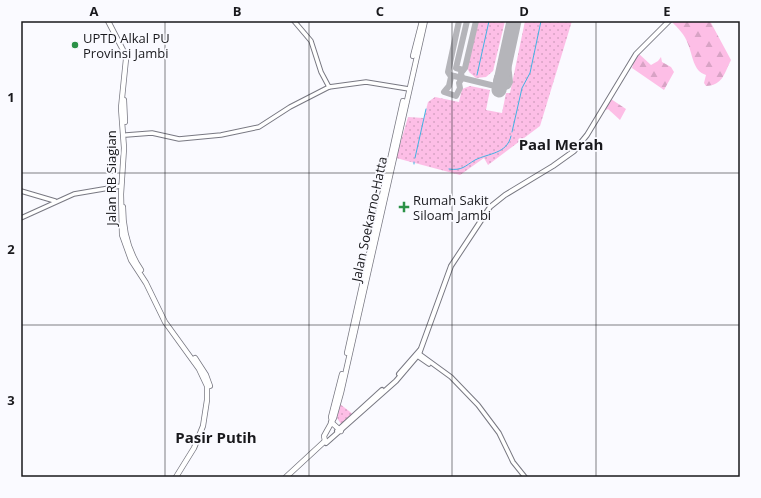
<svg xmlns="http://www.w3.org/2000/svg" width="761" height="498" font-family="'Open Sans',sans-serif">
  <defs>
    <pattern id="grass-dots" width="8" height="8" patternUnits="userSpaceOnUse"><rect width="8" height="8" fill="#fdbee6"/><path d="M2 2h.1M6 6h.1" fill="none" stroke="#d8a3c5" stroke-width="1.8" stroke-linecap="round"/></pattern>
    <pattern id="forest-firs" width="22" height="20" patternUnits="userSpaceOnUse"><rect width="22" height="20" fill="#fdbee6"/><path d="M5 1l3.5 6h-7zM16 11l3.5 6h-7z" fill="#d8a3c5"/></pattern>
  </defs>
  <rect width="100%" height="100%" fill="#fafaff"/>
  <g fill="url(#grass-dots)">
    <polygon points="478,21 505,21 493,71 486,77 476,78 469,72 467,67"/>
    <polygon points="525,21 572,21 540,126 488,165 484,158 460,175 396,158 408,117 424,118 428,102 435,97 459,102 462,89 470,86 490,90 486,110 502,113 506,93 510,93"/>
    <polygon points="340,404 354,415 341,424 337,418"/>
  </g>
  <g fill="url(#forest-firs)">
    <path d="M671 21H710L731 60C724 74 723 85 706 86L704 83 706 75C693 71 693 56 688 44 685 35 678 28 671 21Z"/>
    <polygon points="638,53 651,65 658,61 661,57 662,62 671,67 674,72 664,90 632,68 633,65 631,63"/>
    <polygon points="611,99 626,109 620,120 608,109 606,110 604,109"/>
  </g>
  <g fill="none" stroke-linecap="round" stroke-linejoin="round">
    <g stroke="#41b2e3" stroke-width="1">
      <polyline points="477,75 489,21"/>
      <polyline points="512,132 522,88 530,73 541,21"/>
      <polyline points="415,158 426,109"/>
      <polyline points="414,164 414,162"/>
      <path d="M449 169C462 171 465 166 475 160 489 153 507 154 511 136"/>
    </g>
    <g stroke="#b5b5ba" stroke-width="6">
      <polyline points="459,21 448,72 450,75 499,87"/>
      <polyline points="504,66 503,73 497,77 496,81 498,86 503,88 508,86 510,82 507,55 511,36"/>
      <polyline points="463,70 456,68 467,21"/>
      <polyline points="454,76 451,77 449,86 444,92 456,96 460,88 459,83 462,78 461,73 465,68 476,21"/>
    </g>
    <polyline stroke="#b5b5ba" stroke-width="15" points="499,90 514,21"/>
    <g stroke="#787882" stroke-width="5.5">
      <g id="tertiary">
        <polyline points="294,21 311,41 321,72 329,87"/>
        <polyline points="126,135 152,133 179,139 221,135 259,127 290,107 329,87 366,82 409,89"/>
        <polyline points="21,191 55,201"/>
        <polyline points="21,218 74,194 121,186"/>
      </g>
    </g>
    <g stroke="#787882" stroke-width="5.5">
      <g id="secondary">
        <polyline points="418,353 451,377 478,405 499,433 513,462 525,477"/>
        <polyline points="416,355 429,364"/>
      </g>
    </g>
    <g stroke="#787882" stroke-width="6">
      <g id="primary">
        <polyline points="399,374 420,350"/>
        <polyline points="337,431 382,390"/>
        <polyline points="326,443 396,381 419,354 451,266 490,207 505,195 553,166 574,151 587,135 636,54 669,21"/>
      </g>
    </g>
    <g stroke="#787882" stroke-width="6">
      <g id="trunk">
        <polyline points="108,21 123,50 126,59 121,108 124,148 121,194 122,235 131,260 146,283 165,322 199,369 207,386 207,400 203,426 194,448 176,477"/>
        <polyline points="413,56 422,21"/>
        <polyline points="124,100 125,122"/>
        <path d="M123 207C123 231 128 251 141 270"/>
        <polyline points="347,353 403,101"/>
        <polyline points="195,358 206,375 210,386"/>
        <polyline points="332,421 331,417 342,374"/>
        <polyline points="331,422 341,431"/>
        <polyline points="325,441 324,436 334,418 341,393 425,21"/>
        <polyline points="286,477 325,441"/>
      </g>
    </g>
    <use href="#tertiary" stroke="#fff" stroke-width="3.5"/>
    <use href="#secondary" stroke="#fff" stroke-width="3.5"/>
    <use href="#primary" stroke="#fff" stroke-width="4"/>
    <use href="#trunk" stroke="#fff" stroke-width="4.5"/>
  </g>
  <path fill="none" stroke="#19191d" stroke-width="1" stroke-opacity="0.55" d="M165 21V477M309 21V477M452 21V477M596 21V477M21 173H740M21 325H740"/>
  <g fill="#2b9147" stroke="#fafaff" stroke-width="1.5">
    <circle cx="75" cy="45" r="4"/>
    <path d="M402 201h4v4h4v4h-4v4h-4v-4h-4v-4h4z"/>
  </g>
  <g text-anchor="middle" stroke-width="3.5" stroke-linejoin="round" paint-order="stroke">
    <g font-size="13" fill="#19191d" stroke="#fafaff" text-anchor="start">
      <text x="83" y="43">UPTD Alkal PU<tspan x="83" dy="15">Provinsi Jambi</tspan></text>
      <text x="413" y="205">Rumah Sakit<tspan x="413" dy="15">Siloam Jambi</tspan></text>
    </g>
    <g font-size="13" fill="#19191d" stroke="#fafaff">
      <text transform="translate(111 178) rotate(-90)" y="5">Jalan RB Siagian</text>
      <text transform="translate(369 219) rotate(-78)" y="5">Jalan Soekarno-Hatta</text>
    </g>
    <g font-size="15" font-weight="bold" fill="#19191d" stroke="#fafaff">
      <text x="561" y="150">Paal Merah</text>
      <text x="216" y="443">Pasir Putih</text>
    </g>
  </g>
  <rect width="761" height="498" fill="none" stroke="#fafaff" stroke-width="44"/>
  <rect x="22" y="22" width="717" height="454" fill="none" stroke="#19191d" stroke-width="1.5"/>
  <g font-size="13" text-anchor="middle" font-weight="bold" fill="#19191d">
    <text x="94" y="16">A</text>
    <text x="237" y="16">B</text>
    <text x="380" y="16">C</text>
    <text x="524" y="16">D</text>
    <text x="667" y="16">E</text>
    <text x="11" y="102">1</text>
    <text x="11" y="254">2</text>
    <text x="11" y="405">3</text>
  </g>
</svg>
